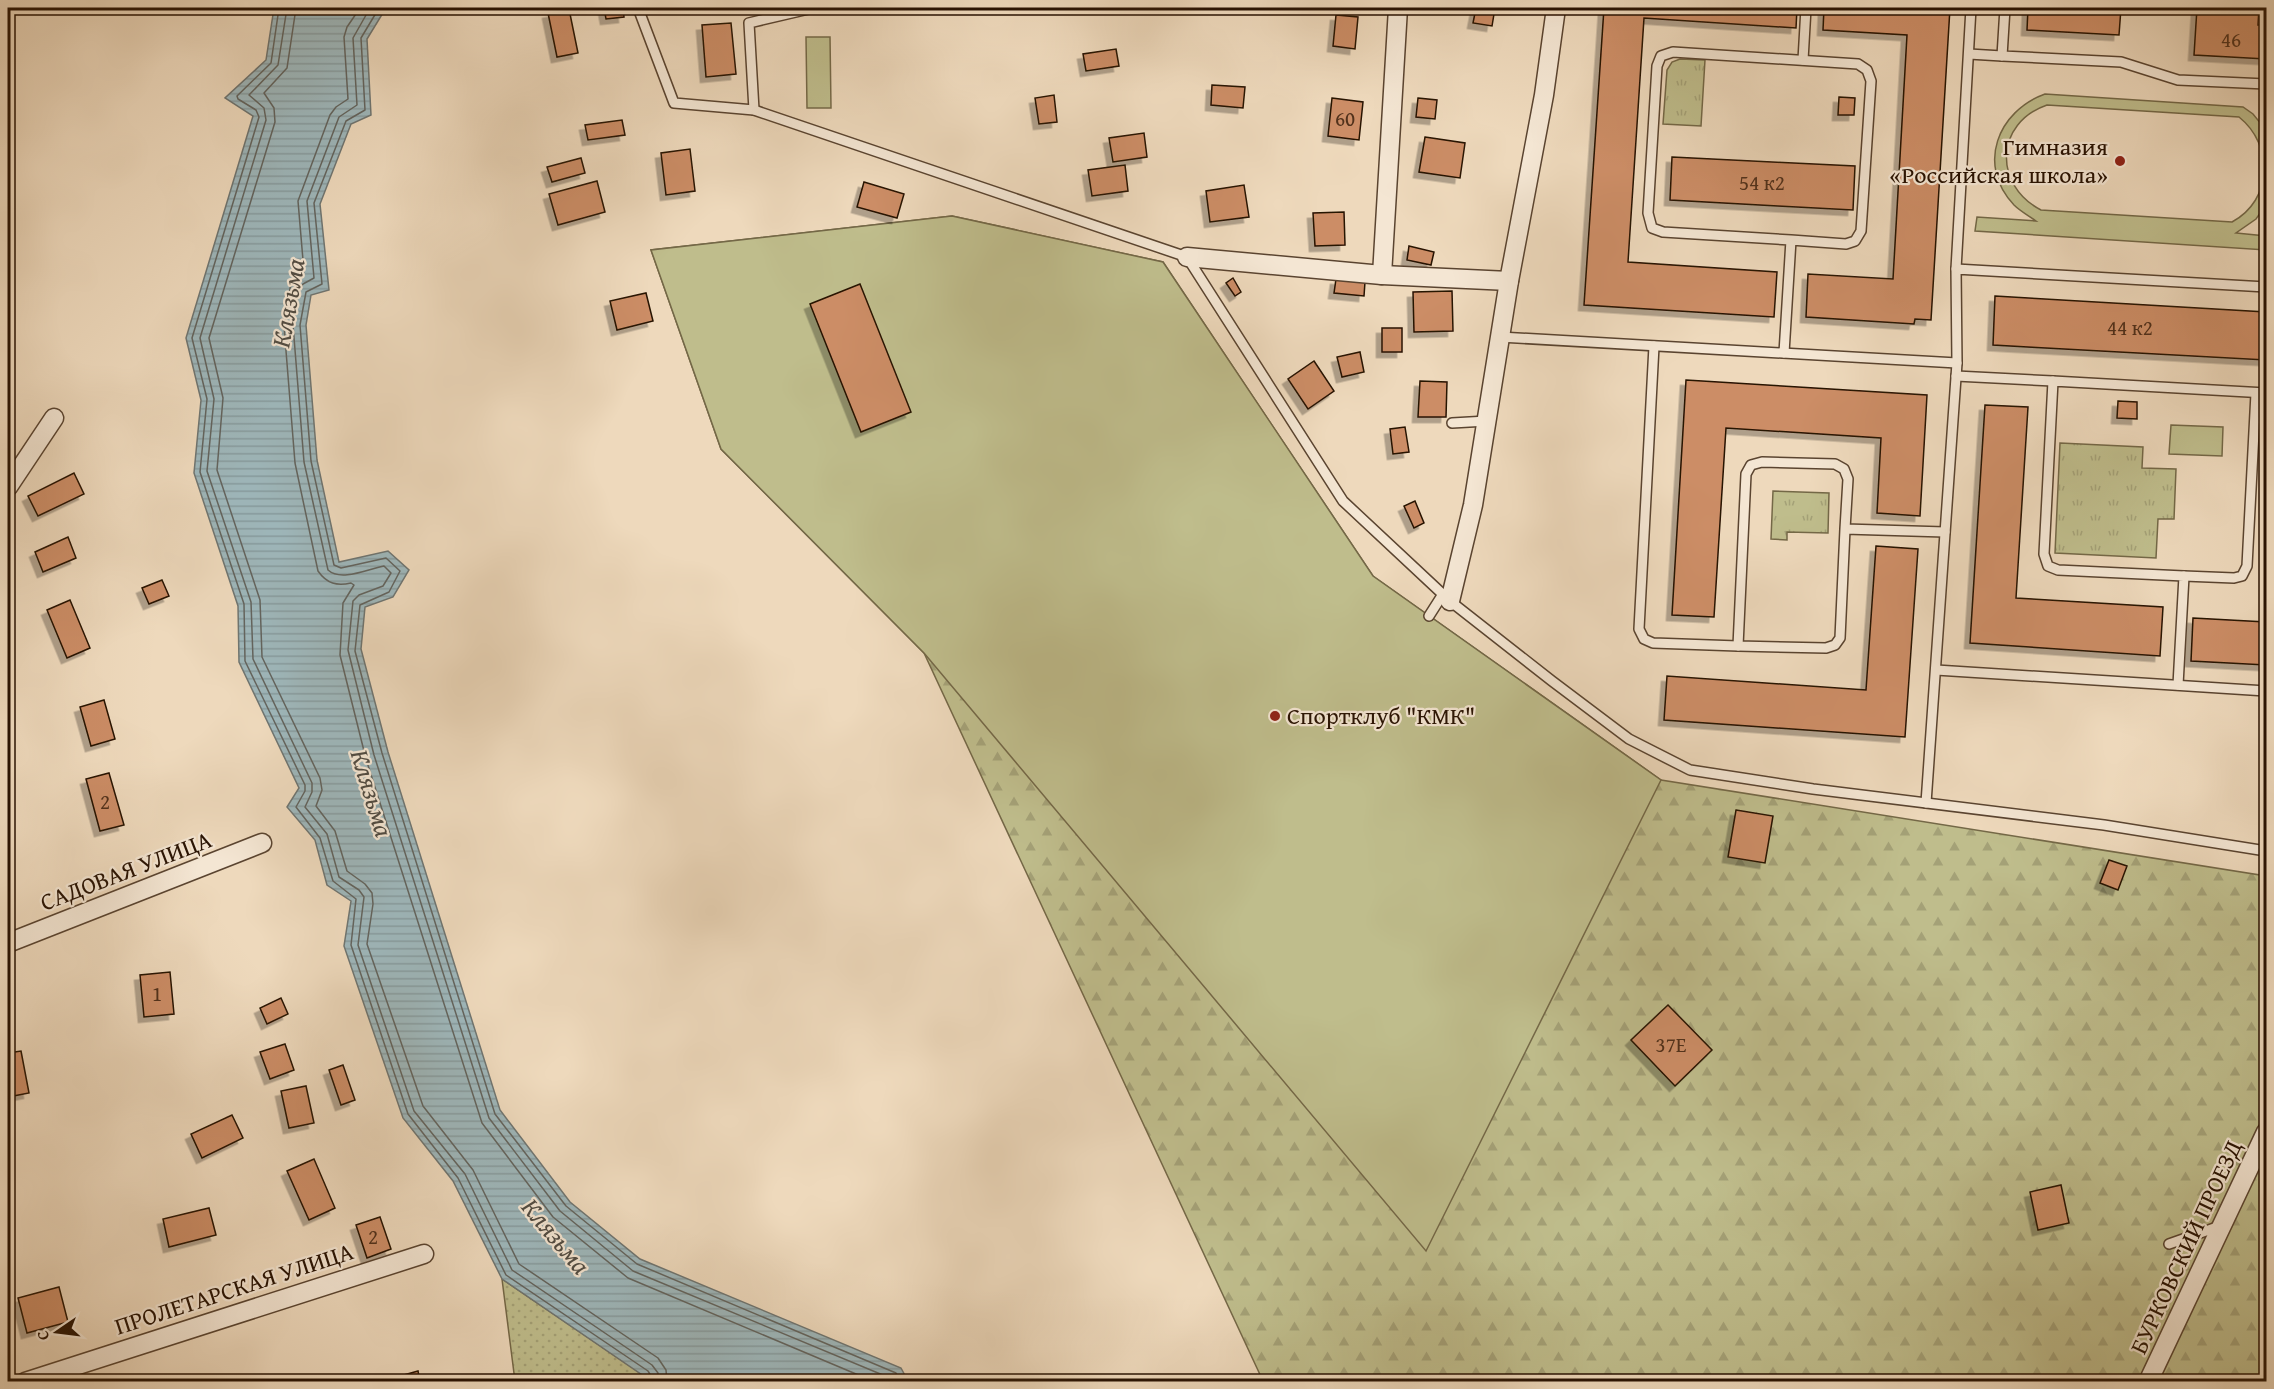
<svg xmlns="http://www.w3.org/2000/svg" width="2274" height="1389" font-family="'Gentium Book Plus',serif">
  <defs>
    <pattern id="grass-dots" width="8" height="8" patternUnits="userSpaceOnUse" patternTransform="scale(1.5)"><rect width="8" height="8" fill="#bfbd8c"/><path d="M2 2h.1M6 6h.1" fill="none" stroke="#a4a177" stroke-width="1.8" stroke-linecap="round"/></pattern>
    <pattern id="forest-firs" width="22" height="20" patternUnits="userSpaceOnUse" patternTransform="scale(1.5)"><rect width="22" height="20" fill="#bfbd8c"/><path d="M5 1l3.5 6h-7zM16 11l3.5 6h-7z" fill="#a4a177"/></pattern>
    <pattern id="park-tufts" width="24" height="20" patternUnits="userSpaceOnUse" patternTransform="scale(1.5)"><rect width="24" height="20" fill="#bfbd8c"/><path d="M3 7l-1-3M5 7V3M7 7l1-3M15 17l-1-3M17 17v-4M19 17l1-3" fill="none" stroke="#a4a177"/></pattern>
    <pattern id="water-rules" width="6" height="5" patternUnits="userSpaceOnUse" patternTransform="scale(1.5)"><rect width="6" height="5" fill="#9eb7bb"/><path d="M0 2.5h6" fill="none" stroke="#889c9f"/></pattern>
    <filter id="shadow"><feDropShadow dx="-5.5" dy="5.5" stdDeviation="0" flood-color="#0004"/></filter>
  </defs>
  <rect width="100%" height="100%" fill="#eed9bc"/>
  <filter id="stains"><feTurbulence type="fractalNoise" baseFrequency=".00333" numOctaves="4"/><feColorMatrix values="0 0 0 0 .2 0 0 0 0 .09 0 0 0 0 .02 0 0 0 .5 -.17"/></filter>
  <radialGradient id="worn" r=".72"><stop offset=".6" stop-color="#630" stop-opacity="0"/><stop offset="1" stop-color="#630" stop-opacity=".3"/></radialGradient>
  <polygon fill="url(#grass-dots)" stroke="#746847" stroke-width="1.5" points="502,1279 646,1377 642,1381 515,1381"/>
  <polygon fill="url(#forest-firs)" stroke="#746847" stroke-width="1.5" points="952,216 1163,262 1373,576 1661,780 2266,876 2266,1381 1263,1381 924,653 721,449 651,250"/>
  <g fill="url(#park-tufts)" stroke="#746847" stroke-width="1.5">
    <polygon points="1680,59 1705,60 1701,126 1663,124 1667,70 1672,62"/>
    <polygon points="2060,443 2143,447 2142,468 2176,469 2174,519 2158,519 2156,558 2055,553"/>
    <polygon points="1773,491 1829,493 1828,533 1787,532 1787,540 1771,539"/>
  </g>
  <g fill="#bfbd8c" stroke="#746847" stroke-width="1.5" fill-rule="evenodd">
    <polygon points="806,37 830,37 831,108 807,108"/>
    <path d="M2045 94 2243 107 2253 114 2266 130V205L2256 219 2236 233 2266 236V250L1975 231 1977 217 2036 221C2029 216 2020 211 2014 205 1976 165 1998 111 2045 94ZM2047 105 2239 117C2274 145 2273 200 2232 222L2041 210C1993 185 1995 123 2047 105Z"/>
    <polygon points="952,216 1163,262 1373,576 1661,780 1426,1251 924,653 721,449 651,250"/>
    <polygon points="2171,425 2223,427 2222,456 2169,454"/>
  </g>
  <polygon fill="url(#water-rules)" stroke="#6f7571" stroke-width="1.5" points="274,8 386,8 367,39 371,115 351,124 320,204 329,290 311,295 306,325 317,460 339,562 388,551 409,570 393,597 365,607 361,649 388,752 500,1110 570,1202 640,1259 901,1368 908,1381 642,1381 645,1377 502,1279 453,1181 403,1118 344,946 351,901 327,885 315,840 287,807 299,788 239,662 238,606 194,473 201,400 186,338 253,116 225,98 266,60"/>
  <g fill="none" stroke-linecap="round" stroke-linejoin="round">
    <g stroke="#63645e" stroke-width="1.5">
      <polyline points="279,8 271,63 237,96 238,99 256,110 259,117 192,338 207,399 200,472 244,604 245,661 305,785 305,791 296,807 320,838 333,881 356,899 351,945 408,1114 458,1178 506,1275 648,1371 651,1376 650,1382"/>
      <polyline points="287,8 278,65 249,95 264,108 266,120 200,338 214,399 207,471 251,602 253,659 312,783 312,792 305,807 327,834 339,877 359,890 364,897 358,945 414,1111 465,1174 512,1270 652,1365 658,1373 658,1382"/>
      <polyline points="296,8 287,68 264,93 274,108 275,122 209,338 223,398 217,470 260,600 262,657 320,778 322,790 316,806 335,831 347,871 365,884 372,893 373,904 367,944 423,1106 473,1170 519,1264 658,1358 666,1370 667,1382"/>
      <path d="M360 8 347 27 344 37 348 99 336 107 330 115 298 201 304 272 294 280 290 288 284 326 295 463 318 571C327 584 337 586 351 583L354 585 343 603 340 655 366 759 482 1123 553 1217 628 1278 875 1382"/>
      <path d="M370 8 353 38 357 105 339 117 307 201 314 278 303 284 299 290 293 325 304 462 328 570C341 582 368 569 384 566L391 573 383 586 359 595 353 601 348 650 374 755 489 1118 560 1211 633 1271 890 1378 893 1382"/>
      <polyline points="379,8 361,38 365,110 346,121 314,203 322,284 306,292 300,325 311,461 334,565 341,568 386,558 400,571 389,592 360,605 355,651 382,753 495,1114 566,1206 637,1264 896,1373 901,1382"/>
    </g>
  </g>
  <g fill="#cc8d66" stroke="#281202" stroke-width="1.5" filter="url(#shadow)">
    <polygon points="604,8 623,8 624,17 606,19"/>
    <polygon points="1476,8 1495,8 1492,26 1473,23"/>
    <polygon points="1604,8 1797,8 1796,28 1644,18 1628,262 1777,272 1774,317 1584,305"/>
    <polygon points="1824,8 1950,8 1931,320 1915,319 1914,324 1806,317 1808,274 1893,279 1907,35 1823,30"/>
    <polygon points="2028,8 2121,8 2119,35 2027,30"/>
    <polygon points="2197,8 2259,8 2258,25 2266,25 2266,59 2194,55"/>
    <polygon points="569,9 578,53 557,57 548,13"/>
    <polygon points="1336,15 1358,17 1355,49 1333,46"/>
    <polygon points="731,23 736,74 706,77 702,25"/>
    <polygon points="1116,49 1119,66 1086,71 1083,54"/>
    <polygon points="1212,85 1245,87 1243,108 1211,105"/>
    <polygon points="1054,95 1057,122 1039,124 1035,98"/>
    <polygon points="1839,97 1855,98 1854,115 1838,115"/>
    <polygon points="1332,98 1363,102 1359,140 1328,136"/>
    <polygon points="1418,98 1437,100 1435,119 1416,117"/>
    <polygon points="622,120 625,135 588,140 585,125"/>
    <polygon points="1144,133 1147,157 1113,162 1109,138"/>
    <polygon points="1425,137 1465,143 1460,178 1419,172"/>
    <polygon points="690,149 695,191 666,195 661,153"/>
    <polygon points="1672,157 1855,166 1853,210 1670,200"/>
    <polygon points="581,158 585,173 552,182 547,167"/>
    <polygon points="1125,165 1128,191 1092,196 1088,170"/>
    <polygon points="597,181 605,212 558,225 549,194"/>
    <polygon points="864,182 904,194 897,218 857,207"/>
    <polygon points="1244,185 1249,217 1210,222 1206,191"/>
    <polygon points="1344,212 1345,245 1315,246 1313,213"/>
    <polygon points="1409,246 1434,252 1431,265 1407,260"/>
    <polygon points="1233,278 1241,292 1235,296 1226,283"/>
    <polygon points="1336,279 1365,282 1364,296 1334,293"/>
    <polygon points="860,284 911,412 861,432 810,304"/>
    <polygon points="1452,291 1453,331 1414,332 1413,292"/>
    <polygon points="646,293 653,321 617,330 610,301"/>
    <polygon points="1995,296 2266,312 2266,360 1993,345"/>
    <rect x="1382" y="328" width="20" height="24"/>
    <polygon points="1360,352 1364,372 1342,377 1337,357"/>
    <polygon points="1314,361 1334,391 1308,409 1288,379"/>
    <polygon points="1686,380 1927,395 1920,516 1877,513 1881,438 1726,428 1714,617 1672,615"/>
    <polygon points="1420,381 1447,382 1446,417 1418,417"/>
    <polygon points="2118,401 2137,402 2137,419 2117,418"/>
    <polygon points="1985,405 2028,407 2016,598 2163,607 2160,656 1970,643"/>
    <polygon points="1405,427 1409,452 1393,454 1390,429"/>
    <polygon points="74,473 84,494 38,516 28,496"/>
    <polygon points="1415,501 1424,523 1414,528 1404,506"/>
    <polygon points="68,537 76,558 43,572 35,552"/>
    <polygon points="1876,546 1918,549 1905,737 1664,720 1667,676 1866,690"/>
    <polygon points="162,580 169,596 149,604 142,588"/>
    <polygon points="70,600 90,648 67,658 47,610"/>
    <polygon points="2193,618 2266,622 2266,665 2191,661"/>
    <polygon points="104,700 115,739 91,746 80,707"/>
    <polygon points="109,773 124,825 100,831 86,779"/>
    <polygon points="1736,810 1773,816 1765,863 1728,857"/>
    <polygon points="2109,860 2127,866 2118,890 2100,883"/>
    <polygon points="170,972 174,1014 144,1017 140,975"/>
    <polygon points="281,998 288,1014 267,1024 260,1008"/>
    <polygon points="1668,1005 1712,1050 1675,1086 1631,1040"/>
    <polygon points="285,1044 294,1070 270,1079 260,1052"/>
    <polygon points="21,1051 29,1093 8,1097 8,1053"/>
    <polygon points="343,1065 355,1100 341,1105 329,1070"/>
    <polygon points="306,1086 314,1123 289,1128 281,1091"/>
    <polygon points="232,1115 243,1138 202,1158 191,1134"/>
    <polygon points="314,1159 335,1208 309,1220 287,1171"/>
    <polygon points="2061,1185 2069,1223 2038,1230 2030,1192"/>
    <polygon points="209,1208 216,1235 169,1247 163,1219"/>
    <polygon points="380,1217 391,1249 367,1258 356,1225"/>
    <polygon points="59,1287 68,1322 27,1333 18,1298"/>
    <polygon points="418,1371 420,1382 379,1382"/>
  </g>
  <g fill="none" stroke-linecap="round" stroke-linejoin="round">
    <g stroke="#5a4430" stroke-width="12">
      <g id="service">
        <polyline points="638,8 674,103 754,110 1187,257 1343,501 1450,601 1552,681 1629,739 1690,770 1813,789 2104,825 2266,851"/>
        <polyline points="2005,8 2002,56 2121,62 2178,80 2266,84"/>
        <polyline points="1969,54 2002,56"/>
        <polyline points="1803,60 1806,8"/>
        <polyline points="754,110 749,23 813,8"/>
        <polyline points="1956,269 1971,8"/>
        <polyline points="1500,337 1957,363"/>
        <polyline points="1654,346 1639,629 1644,639 1653,643 1738,646"/>
        <polyline points="1784,353 1791,240 1663,232 1652,228 1648,213 1657,66 1661,56 1673,52 1858,64 1867,70 1871,81 1861,231 1855,241 1846,244 1791,240"/>
        <polyline points="1956,376 2053,381"/>
        <polyline points="1452,423 1487,421"/>
        <polyline points="1845,529 1840,638 1835,645 1826,648 1738,646 1746,474 1751,465 1762,462 1835,464 1844,469 1848,479 1845,529 1945,532"/>
        <polyline points="2184,576 2234,578 2242,576 2247,566 2256,393"/>
        <polyline points="1429,616 1443,594"/>
        <polyline points="1936,670 2266,691"/>
        <polyline points="2178,685 2184,576 2058,570 2048,566 2044,554 2053,381 2266,393"/>
        <polyline points="1926,803 1957,363 1956,269 2266,287"/>
        <polyline points="2169,1244 2220,1226"/>
      </g>
    </g>
    <g stroke="#5a4430" stroke-width="21">
      <g id="minor">
        <polyline points="1187,257 1382,275 1509,281"/>
        <polyline points="1382,275 1398,8"/>
        <polyline points="8,487 54,418"/>
        <polyline points="1450,601 1473,505 1509,281 1544,95 1556,8"/>
        <polyline points="8,943 262,843"/>
        <polyline points="25,1382 424,1254"/>
        <polyline points="2148,1382 2266,1132"/>
      </g>
    </g>
    <use href="#service" stroke="#f4e6d3" stroke-width="9"/>
    <use href="#minor" stroke="#f4e6d3" stroke-width="18"/>
  </g>
  <g fill="#8f2418" stroke="#f4e6d3" stroke-width="2">
    <circle cx="2120" cy="161" r="6"/>
    <circle cx="1275" cy="716" r="6"/>
  </g>
  <g text-anchor="middle" stroke-width="4.5" stroke-linejoin="round" paint-order="stroke">
    <g font-size="21" fill="#51311b">
      <text x="2231" y="47">46</text>
      <text x="1345" y="126">60</text>
      <text x="1762" y="190">54 к2</text>
      <text x="2130" y="335">44 к2</text>
      <text x="105" y="809">2</text>
      <text x="157" y="1001">1</text>
      <text x="1671" y="1052">37Е</text>
      <text x="373" y="1244">2</text>
    </g>
    <g font-size="24" fill="#281202" stroke="#f4e6d3" text-anchor="end">
      <text x="2108" y="155">Гимназия<tspan x="2108" dy="28">«Российская школа»</tspan></text>
      <text x="1287" y="724" text-anchor="start">Спортклуб "КМК"</text>
    </g>
    <g font-size="24" fill="#281202" stroke="#f4e6d3">
      <text transform="translate(126 871) rotate(-21)" y="8">САДОВАЯ УЛИЦА</text>
      <text transform="translate(2186 1247) rotate(-65)" y="8">БУРКОВСКИЙ ПРОЕЗД</text>
      <text transform="translate(234 1289) rotate(-18)" y="8">ПРОЛЕТАРСКАЯ УЛИЦА</text>
    </g>
    <g font-size="26" font-style="italic" fill="#514c43" stroke="#f4e6d3">
      <text transform="translate(288 303) rotate(-80)" y="9">Клязьма</text>
      <text transform="translate(372 793) rotate(73)" y="9">Клязьма</text>
      <text transform="translate(556 1236) rotate(50)" y="9">Клязьма</text>
    </g>
  </g>
  <rect width="2274" height="1389" fill="none" stroke="#eed9bc" stroke-width="30"/>
  <rect x="9" y="9" width="2256" height="1371" fill="none" stroke="#281202" stroke-width="3"/>
  <rect x="15" y="15" width="2244" height="1359" fill="none" stroke="#281202" stroke-width="1.5"/>
  <g transform="translate(57 1332) rotate(256)" stroke="#f4e6d3" stroke-width="4.5" paint-order="stroke">
  <path d="M0-4.5L10 22L0 15L-10 22Z" fill="#281202"/>
  <text y="-9" font-size="16" font-weight="bold" text-anchor="middle" fill="#281202">С</text>
  </g>
  <rect width="100%" height="100%" filter="url(#stains)"/>
  <rect width="100%" height="100%" fill="url(#worn)"/>
</svg>
